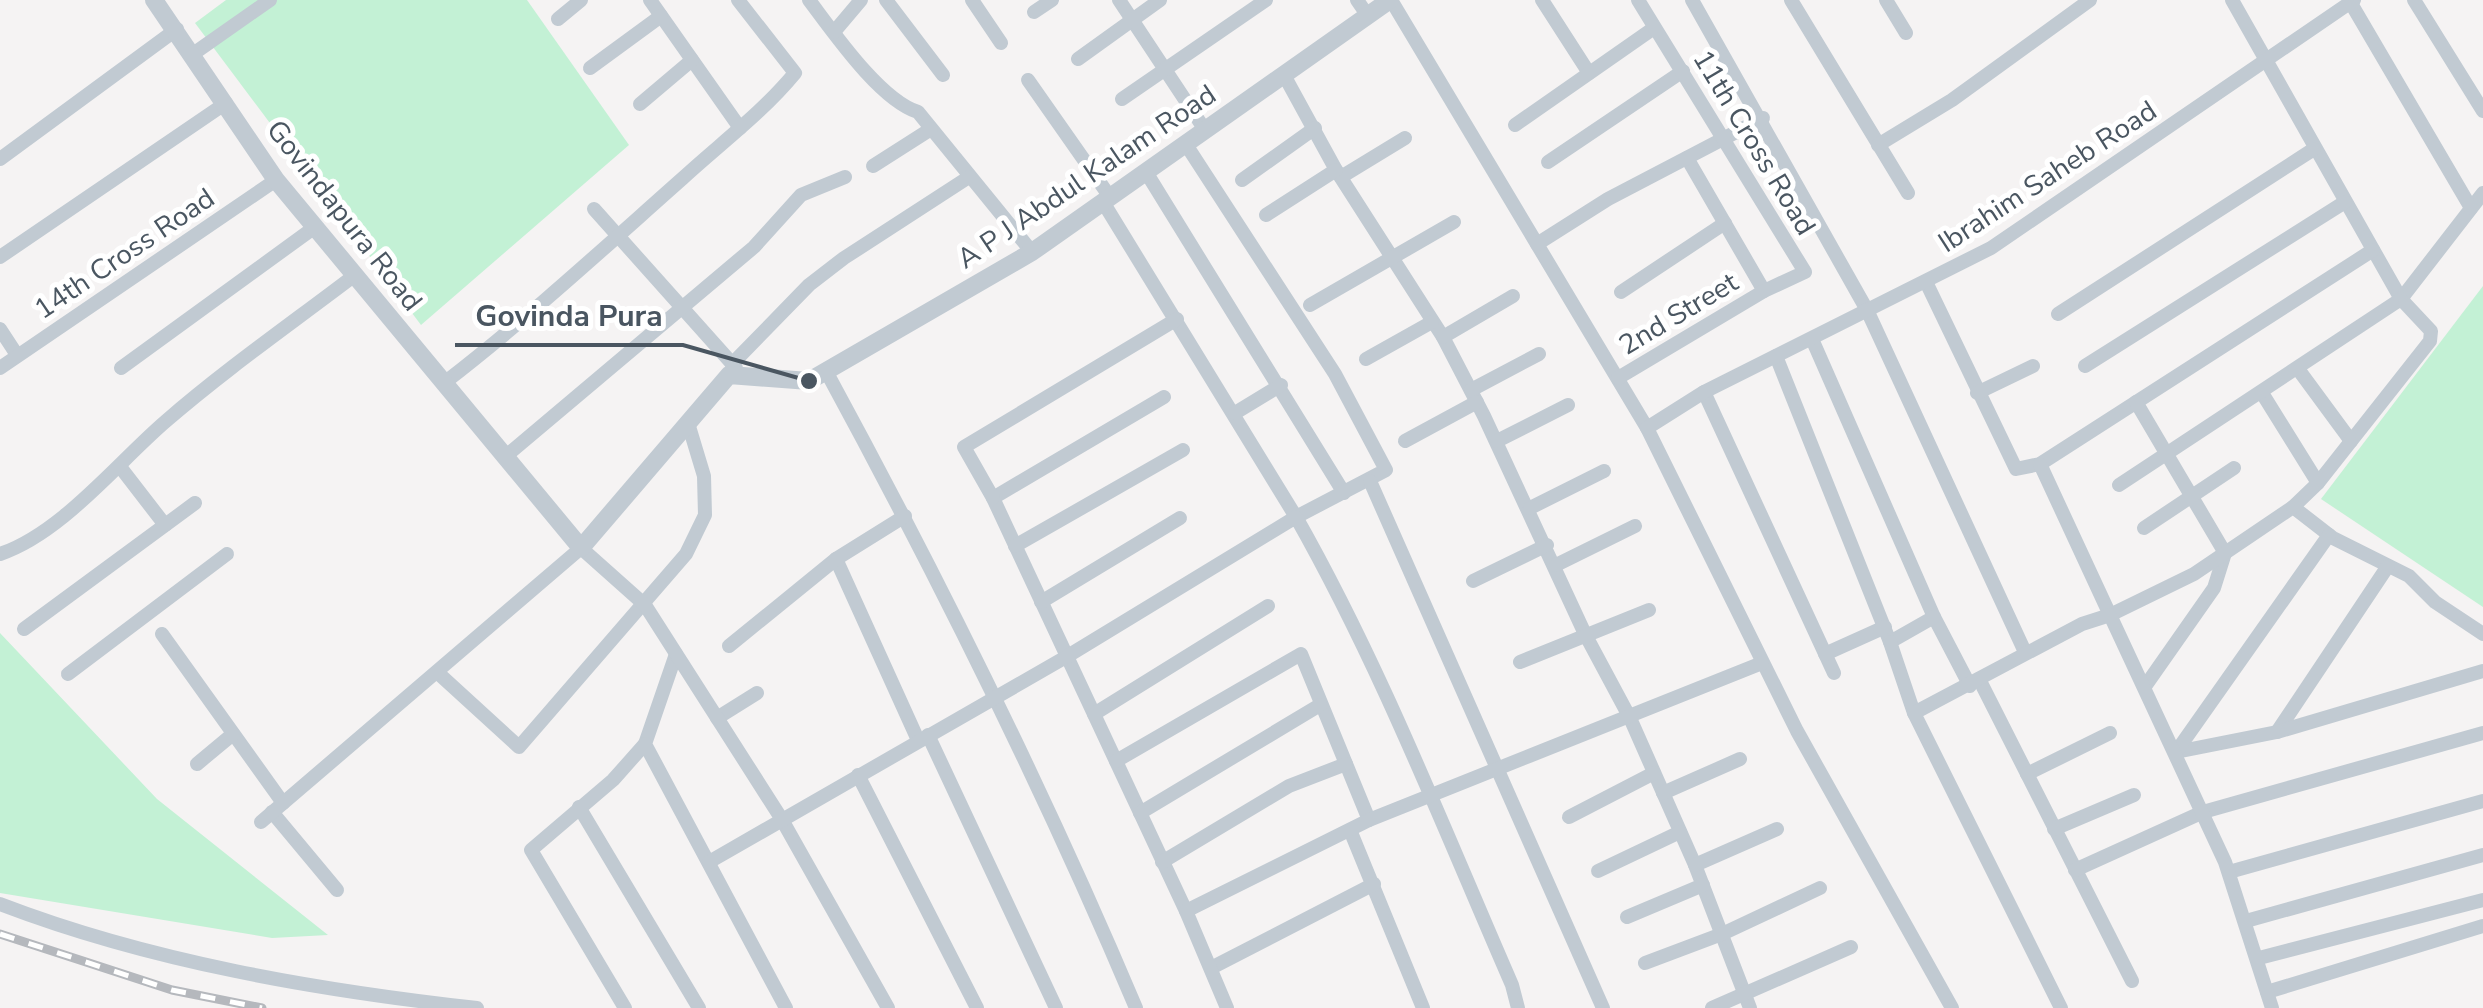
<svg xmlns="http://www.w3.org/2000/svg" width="2483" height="1008" font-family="'Nunito Sans',sans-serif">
  <rect width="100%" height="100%" fill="#f5f3f3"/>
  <g fill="#c3f1d5">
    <polygon points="226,0 527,0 629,145 421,325 195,23"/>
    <polygon points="2483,286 2483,607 2321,499"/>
    <polygon points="0,633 157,799 328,935 272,938 0,893"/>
  </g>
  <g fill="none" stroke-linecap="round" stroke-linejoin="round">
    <g stroke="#c1cad2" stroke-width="14">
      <polyline points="650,0 740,128"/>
      <path d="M809 0C834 33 880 100 918 112L1032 252"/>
      <polyline points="886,0 943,75"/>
      <polyline points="972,0 1001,43"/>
      <polyline points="1119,0 1205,130"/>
      <polyline points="1357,0 1368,16"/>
      <polyline points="1391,0 1647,428 1797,731 1952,1008"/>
      <polyline points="1542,0 1589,73"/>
      <polyline points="1692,0 1867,310 2025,652"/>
      <polyline points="1791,0 1908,193"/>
      <polyline points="1886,0 1906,33"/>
      <polyline points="2232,0 2401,299 2483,193"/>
      <polyline points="2349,0 2471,208"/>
      <polyline points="2414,0 2483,111"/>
      <polyline points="1034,12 1052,0"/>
      <polyline points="558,19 581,0"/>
      <polyline points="834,32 861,0"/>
      <polyline points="193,54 270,0"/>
      <polyline points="1078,59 1160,0"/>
      <polyline points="590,68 661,16"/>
      <polyline points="1284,75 1336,170 1443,337 1484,416 1585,634 1630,718 1695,865 1750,1008"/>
      <polyline points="1028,80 1110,197"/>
      <polyline points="1122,99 1266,0"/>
      <polyline points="640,104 692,60"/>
      <polyline points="1515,125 1654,28"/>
      <polyline points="1878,145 1952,100 2090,0"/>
      <polyline points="1687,158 1764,291"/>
      <polyline points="0,159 177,29"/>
      <polyline points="1548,162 1683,71"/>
      <polyline points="873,166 931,129"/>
      <polyline points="1146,172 1344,493"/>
      <polyline points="1341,177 1405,138"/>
      <polyline points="1242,180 1315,128"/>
      <polyline points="1103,202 1296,517 1386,470 1335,374 1185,143"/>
      <polyline points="594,209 736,368"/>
      <polyline points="1266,215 1336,170"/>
      <polyline points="1537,244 1608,199 1763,118"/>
      <polyline points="0,257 226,103"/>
      <polyline points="1926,282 2016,469 2040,464 2373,250"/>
      <polyline points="1621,292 1725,223"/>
      <polyline points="1310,305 1454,222"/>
      <polyline points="2058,314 2314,149"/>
      <polyline points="0,329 17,355"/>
      <polyline points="1443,337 1513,296"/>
      <polyline points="1812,339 1934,617 1970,686"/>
      <polyline points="1776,356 1890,642 1934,617"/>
      <polyline points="1366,359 1432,322"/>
      <polyline points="732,364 809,285 844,258 969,177"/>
      <polyline points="2085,366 2345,202"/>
      <polyline points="0,368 276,180"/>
      <polyline points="121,368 315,227"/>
      <polyline points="2298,369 2351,441"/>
      <path d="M826 371C939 579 1044 790 1136 1008"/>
      <polyline points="1618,378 1764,291 1805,272 1638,0"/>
      <path d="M444 383C528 318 604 248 683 178 721 143 762 113 795 73L738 0"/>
      <polyline points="1471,390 1539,354"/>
      <polyline points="1704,392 1834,673"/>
      <polyline points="1977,393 2033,366"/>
      <polyline points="2262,393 2318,483"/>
      <polyline points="1164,397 993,498 1186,911"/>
      <polyline points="2136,402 2225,553 2214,588 2146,685"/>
      <polyline points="1235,413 1281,385"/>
      <polyline points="1647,428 1704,392 1991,248 2354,0"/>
      <polyline points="1405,441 1477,402"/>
      <polyline points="1497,441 1568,405"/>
      <polyline points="506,456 754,247 801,195 845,177"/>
      <polyline points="2040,464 2110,615 2194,574 2293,507 2333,538 2409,576 2435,602 2483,634"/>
      <polyline points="121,468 165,525"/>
      <polyline points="1370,481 1603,1008"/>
      <polyline points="2119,485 2401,299 2431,331 2430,341 2318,483 2293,507"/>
      <polyline points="993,498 964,447 1177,319"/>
      <polyline points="1530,508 1604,471"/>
      <polyline points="2144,528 2234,468"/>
      <polyline points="1015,546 1183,450"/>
      <path d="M0 554C62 533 117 463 166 421 226 369 292 323 355 275"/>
      <polyline points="836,559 918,740"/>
      <polyline points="1556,565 1635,526"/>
      <polyline points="1473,581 1547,545"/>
      <polyline points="1041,602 1180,518"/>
      <polyline points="24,629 195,503"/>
      <polyline points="162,634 283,803"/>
      <polyline points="1890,642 1914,713"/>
      <polyline points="729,646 836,559 905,516"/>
      <polyline points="676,654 645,744 786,1008"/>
      <polyline points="1825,654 1885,627"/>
      <polyline points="1520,662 1649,610"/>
      <polyline points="438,673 519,747 686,554 705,515 704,476 688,423"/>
      <polyline points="68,674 227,554"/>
      <polyline points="1979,679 2132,981"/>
      <polyline points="1094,714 1268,606"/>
      <polyline points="717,718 757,693"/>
      <polyline points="2277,732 2388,566"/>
      <polyline points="928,735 1056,1008"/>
      <polyline points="2176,752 2277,732 2483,671"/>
      <polyline points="2176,752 2329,535"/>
      <polyline points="1116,761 1301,654 1369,820"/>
      <polyline points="197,764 233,734"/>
      <polyline points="2027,774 2110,733"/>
      <polyline points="858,775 977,1008"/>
      <polyline points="1663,793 1740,759"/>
      <polyline points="579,807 699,1008"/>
      <polyline points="272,812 337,890"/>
      <polyline points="1140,813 1320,705"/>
      <polyline points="1569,817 1654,773"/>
      <polyline points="261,822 581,548 645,605 781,818 888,1008"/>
      <polyline points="2054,829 2134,795"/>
      <polyline points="1350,830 1423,1008"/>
      <path d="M709 862 1066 657 1296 517C1381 667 1443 827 1512 985L1518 1008"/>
      <polyline points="1162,862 1289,786 1346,764"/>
      <polyline points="1695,865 1777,829"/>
      <polyline points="2075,870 2203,812 2483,733"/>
      <polyline points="1598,871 1680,832"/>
      <polyline points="2229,872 2483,801"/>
      <path d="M0 904C151 962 317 990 477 1008"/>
      <polyline points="1627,917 1703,885"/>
      <polyline points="2246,921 2483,855"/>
      <polyline points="2259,958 2483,900"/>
      <polyline points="1645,963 1722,934 1820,888"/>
      <polyline points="1211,968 1374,884"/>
      <polyline points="2267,992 2483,926"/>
      <polyline points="625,1008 531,850 613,780 645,744"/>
      <polyline points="1227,1008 1186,911 1369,820 1762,663"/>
      <polyline points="1712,1008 1851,947"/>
      <polyline points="2061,1008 1914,713 2082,624 2110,615 2225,862 2272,1008"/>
    </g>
    <polyline stroke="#c1cad2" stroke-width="18" points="154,0 276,180 581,548 729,375 809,381 1032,252 1390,0"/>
    <g stroke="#b5b8bd" stroke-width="9">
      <polyline id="rail" points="0,934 172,990 262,1008"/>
    </g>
    <use href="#rail" stroke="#fff" stroke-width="5" stroke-dasharray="15" stroke-linecap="butt"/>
  </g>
  <g text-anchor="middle" stroke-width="10" stroke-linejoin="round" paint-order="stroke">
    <g font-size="28" fill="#4a5661" stroke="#fff">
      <text transform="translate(1755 142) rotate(59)" y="10">11th Cross Road</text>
      <text transform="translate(1086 176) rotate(-34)" y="10">A P J Abdul Kalam Road</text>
      <text transform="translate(2047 176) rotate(-33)" y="10">Ibrahim Saheb Road</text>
      <text transform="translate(345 215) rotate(52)" y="10">Govindapura Road</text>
      <text transform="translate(124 253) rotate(-34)" y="10">14th Cross Road</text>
      <text transform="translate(1678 313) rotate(-31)" y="10">2nd Street</text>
    </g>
  </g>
  <path fill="none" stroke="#4a5661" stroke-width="4" d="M809 381L683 345H455"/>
  <circle fill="#4a5661" stroke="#fff" stroke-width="4" cx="809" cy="381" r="10"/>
  <g font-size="30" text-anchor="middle" font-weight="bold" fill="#4a5661" stroke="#fff" stroke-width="10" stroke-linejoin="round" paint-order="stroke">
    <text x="569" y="326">Govinda Pura</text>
  </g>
</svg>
